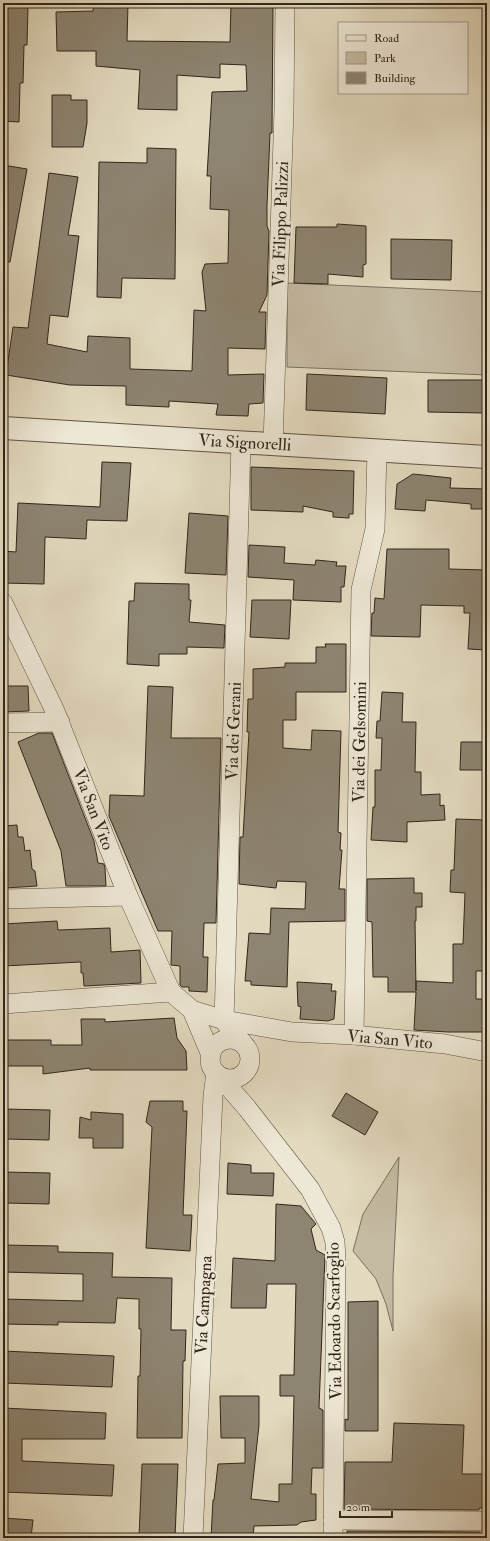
<svg xmlns="http://www.w3.org/2000/svg" width="490" height="1541" font-family="'IM FELL Double Pica',serif">
  <rect width="100%" height="100%" fill="#e3dabf"/>
  <filter id="stains"><feTurbulence type="fractalNoise" baseFrequency=".005" numOctaves="4"/><feColorMatrix values="0 0 0 0 .2 0 0 0 0 .09 0 0 0 0 .02 0 0 0 .5 -.17"/></filter>
  <radialGradient id="worn" r=".72"><stop offset=".6" stop-color="#630" stop-opacity="0"/><stop offset="1" stop-color="#630" stop-opacity=".3"/></radialGradient>
  <g fill="#c5bba3" stroke="#7a7060">
    <polygon points="287,283 487,292 487,375 287,367"/>
    <polygon points="399,1157 393,1277 393,1331 386,1304 376,1279 353,1251 363,1214"/>
  </g>
  <g fill="#8d8471" stroke="#30261c">
    <polygon points="94,3 128,3 127,41 230,42 231,3 273,6 272,133 270,133 267,206 267,226 269,231 267,295 259,312 266,312 265,349 228,348 228,375 264,374 263,403 249,404 248,416 216,415 218,404 169,401 169,407 126,405 126,386 70,385 6,375 13,327 28,328 49,173 78,177 68,235 79,236 68,317 50,315 47,344 87,352 88,336 130,338 130,369 192,371 194,310 206,311 202,272 205,264 228,263 229,210 210,209 211,176 207,176 212,92 247,91 246,65 220,64 220,78 177,75 177,110 138,109 140,70 96,66 96,51 57,51 56,12 93,11"/>
    <polygon points="3,6 28,7 27,45 24,45 23,83 20,83 19,122 3,121"/>
    <polygon points="52,95 71,95 71,100 87,100 87,123 83,147 52,147"/>
    <polygon points="147,148 176,149 175,279 122,278 121,298 97,297 99,162 147,163"/>
    <polygon points="3,165 27,169 10,262 3,262"/>
    <polygon points="337,224 366,226 366,264 363,265 363,277 328,274 328,284 294,283 296,227 337,227"/>
    <polygon points="391,239 452,240 451,280 391,279"/>
    <polygon points="307,374 387,378 385,414 306,410"/>
    <polygon points="428,380 486,380 485,413 428,412"/>
    <polygon points="102,462 131,463 127,521 87,520 86,539 45,537 44,584 3,583 3,551 16,552 18,503 100,507"/>
    <polygon points="251,467 354,471 353,514 349,514 349,518 333,517 333,512 303,506 303,512 251,510"/>
    <polygon points="413,474 451,478 450,488 487,489 487,509 471,509 471,504 426,500 425,511 395,509 397,484"/>
    <polygon points="189,513 228,516 226,575 185,573"/>
    <polygon points="249,545 285,547 284,563 315,565 316,560 337,562 336,566 346,566 344,587 341,587 341,602 293,600 294,580 248,577"/>
    <polygon points="387,549 449,549 449,569 487,570 487,650 468,649 470,613 464,613 464,606 421,605 420,637 371,636 372,613 374,613 375,598 384,599"/>
    <polygon points="135,583 189,584 189,600 191,600 189,622 225,625 224,648 187,647 187,654 159,654 159,666 127,664 129,601 134,601"/>
    <polygon points="252,600 291,600 289,639 250,637"/>
    <polygon points="325,644 346,644 346,692 296,692 296,720 283,720 283,748 311,750 312,730 341,731 338,832 341,833 340,850 342,850 339,889 345,889 345,921 289,922 287,987 251,985 251,981 245,981 249,933 270,934 271,908 305,909 306,882 277,881 276,888 239,884 240,837 243,837 249,732 247,732 248,699 253,699 253,669 285,667 285,663 316,663 316,647 326,647"/>
    <polygon points="3,686 28,686 29,711 3,712"/>
    <polygon points="148,686 173,687 171,738 221,738 216,923 204,923 203,957 208,957 207,992 189,991 189,987 182,987 180,985 180,966 171,965 172,931 158,931 109,816 110,795 144,796"/>
    <polygon points="382,692 403,693 402,722 416,722 415,772 421,772 421,795 440,794 440,806 444,805 445,820 407,822 407,842 371,840 373,807 375,807 375,770 381,770 382,738 376,738 377,721 380,721"/>
    <polygon points="39,733 52,733 94,841 98,863 104,864 105,868 106,886 66,886 61,851 18,742"/>
    <polygon points="461,742 487,742 487,770 460,770"/>
    <polygon points="456,819 487,820 487,971 476,971 476,999 487,999 487,1032 448,1032 414,1030 416,992 388,992 388,977 373,977 372,922 367,921 367,879 414,878 414,893 422,893 422,907 416,907 416,921 415,921 416,991 416,981 453,983 453,944 463,944 465,893 450,892 451,870 454,870"/>
    <polygon points="17,825 18,837 23,837 25,851 30,850 32,869 35,871 37,886 5,888 3,856 3,826"/>
    <polygon points="57,921 58,930 110,928 111,952 140,950 141,983 84,986 83,973 81,973 81,962 3,966 3,924"/>
    <polygon points="297,982 332,984 331,991 336,991 334,1019 328,1021 300,1019 301,1007 298,1006"/>
    <polygon points="174,1018 177,1038 186,1051 187,1070 90,1070 90,1068 43,1074 43,1066 3,1066 3,1040 51,1040 51,1045 82,1045 81,1019 105,1019 105,1022"/>
    <polygon points="346,1093 378,1112 365,1135 332,1116"/>
    <polygon points="150,1101 183,1101 183,1111 187,1111 183,1215 192,1215 190,1251 146,1248 152,1127 146,1122"/>
    <polygon points="3,1109 50,1110 49,1140 3,1139"/>
    <polygon points="91,1112 123,1114 123,1148 93,1148 93,1138 79,1138 80,1117 91,1120"/>
    <polygon points="228,1163 251,1165 251,1173 274,1173 273,1196 227,1194"/>
    <polygon points="3,1172 50,1173 49,1204 3,1203"/>
    <polygon points="276,1204 301,1206 316,1224 311,1229 316,1250 325,1255 319,1408 323,1410 323,1468 312,1468 311,1494 316,1494 316,1520 301,1522 297,1525 254,1526 253,1538 211,1538 213,1500 214,1500 218,1464 245,1463 245,1438 221,1438 220,1396 259,1396 259,1425 251,1499 279,1502 279,1484 292,1484 294,1396 280,1396 280,1375 294,1375 296,1284 267,1284 266,1308 231,1308 233,1258 275,1261"/>
    <polygon points="3,1245 58,1246 58,1252 113,1253 112,1277 172,1278 171,1330 186,1330 185,1361 183,1361 182,1438 137,1438 138,1376 140,1376 141,1329 139,1329 139,1299 117,1298 115,1323 58,1322 58,1325 3,1324 3,1299 83,1301 83,1274 3,1272"/>
    <polygon points="378,1301 378,1431 345,1431 345,1419 348,1420 348,1302"/>
    <polygon points="3,1351 114,1356 112,1387 3,1383"/>
    <polygon points="3,1408 106,1413 105,1439 22,1439 22,1461 114,1465 112,1496 3,1492"/>
    <polygon points="394,1423 464,1425 462,1474 484,1474 484,1508 479,1508 479,1510 344,1509 345,1462 392,1462"/>
    <polygon points="142,1464 178,1464 175,1538 139,1538"/>
    <polygon points="3,1518 33,1520 31,1538 3,1538"/>
    <polygon points="347,1531 480,1532 480,1538 347,1538"/>
  </g>
  <g fill="none" stroke-linecap="round" stroke-linejoin="round">
    <g stroke="#5d5345" stroke-width="20">
      <g id="minor">
        <polyline points="241,442 224,1020 231,1031 243,1043"/>
        <polyline points="273,444 284,110 285,3"/>
        <polyline points="3,603 54,709 128,896 171,992 192,1010 224,1020 292,1032 354,1035 404,1040 445,1044 487,1052"/>
        <polyline points="3,723 60,722"/>
        <polyline points="3,899 128,896"/>
        <polyline points="3,1004 171,992"/>
        <polyline points="192,1010 211,1055"/>
        <polyline points="354,1035 361,590 375,529 377,450"/>
        <circle cx="230" cy="1059" r="20"/>
        <polyline points="220,1077 247,1108 310,1189 331,1228 335,1242 336,1260 333,1538"/>
        <polyline points="333,1520 487,1521"/>
        <polyline points="193,1538 213,1096 216,1073"/>
      </g>
    </g>
    <g stroke="#5d5345" stroke-width="24">
      <polyline id="tertiary" points="3,428 487,457"/>
    </g>
    <use href="#minor" stroke="#ede7d5" stroke-width="19"/>
    <use href="#tertiary" stroke="#ede7d5" stroke-width="22"/>
  </g>
  <g text-anchor="middle" stroke-width="4" stroke-linejoin="round" paint-order="stroke">
    <g font-size="17" fill="#30261c" stroke="#ede7d5">
      <text transform="translate(280 224) rotate(-88)" y="6">Via Filippo Palizzi</text>
      <text transform="translate(245 442) rotate(3)" y="6">Via Signorelli</text>
      <text transform="translate(233 731) rotate(-88)" y="6">Via dei Gerani</text>
      <text transform="translate(359 742) rotate(-89)" y="6">Via dei Gelsomini</text>
      <text transform="translate(94 809) rotate(69)" y="6">Via San Vito</text>
      <text transform="translate(390 1039) rotate(5)" y="6">Via San Vito</text>
      <text transform="translate(203 1305) rotate(-87)" y="6">Via Campagna</text>
      <text transform="translate(334 1321) rotate(-91)" y="6">Via Edoardo Scarfoglio</text>
    </g>
  </g>
  <rect width="490" height="1541" fill="none" stroke="#e3dabf" stroke-width="16"/>
  <rect x="4" y="4" width="482" height="1533" fill="none" stroke="#30261c" stroke-width="2"/>
  <rect x="8" y="8" width="474" height="1525" fill="none" stroke="#30261c"/>
  <rect x="338" y="22" width="130" height="72" fill="#ede7d5" stroke="#a19a8b"/>
  <rect x="346" y="35" width="20" height="6" fill="#ede7d5" stroke="#a19a8b"/>
  <text x="374" y="42" font-size="12" fill="#30261c">Road</text>
  <rect x="346" y="52" width="20" height="12" fill="#c5bba3" stroke="#a19a8b"/>
  <text x="374" y="62" font-size="12" fill="#30261c">Park</text>
  <rect x="346" y="72" width="20" height="12" fill="#8d8471" stroke="#a19a8b"/>
  <text x="374" y="82" font-size="12" fill="#30261c">Building</text>
  <path d="M340 1511v6h52v-6" fill="none" stroke="#30261c" stroke-width="2"/>
  <text x="346" y="1511" font-size="12" fill="#30261c" stroke="#ede7d5" stroke-width="3" paint-order="stroke">20 m</text>
  <rect width="100%" height="100%" filter="url(#stains)"/>
  <rect width="100%" height="100%" fill="url(#worn)"/>
</svg>
